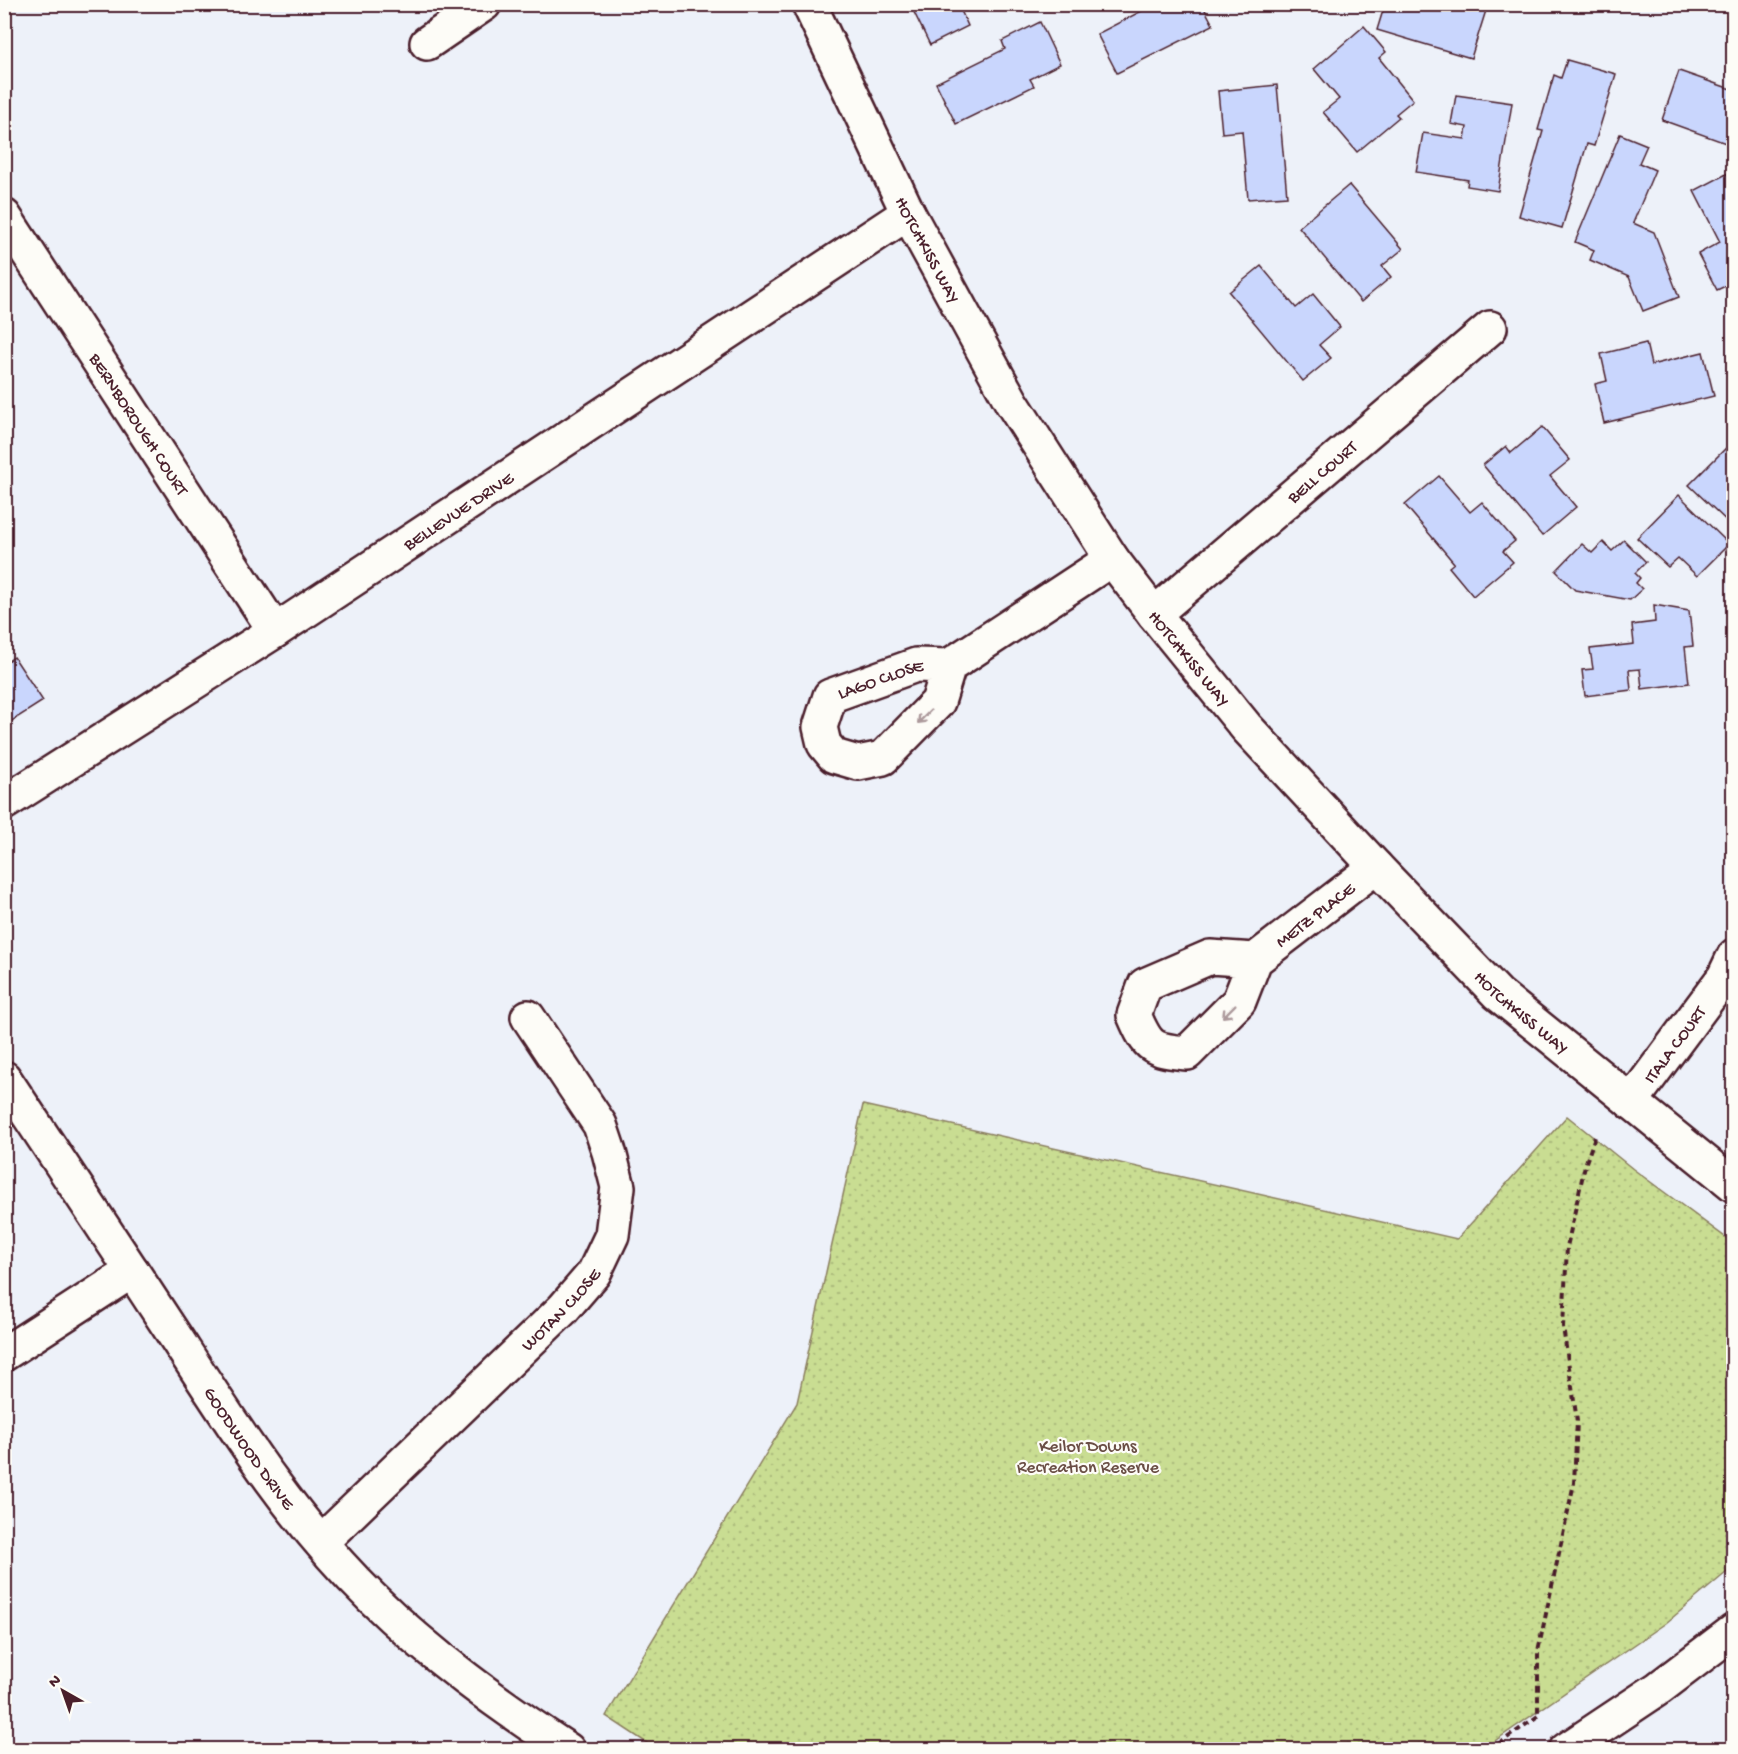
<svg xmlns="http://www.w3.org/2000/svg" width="1738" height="1754" font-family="'Gochi Hand',sans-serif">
  <defs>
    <pattern id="grass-dots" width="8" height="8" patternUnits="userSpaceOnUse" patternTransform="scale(1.5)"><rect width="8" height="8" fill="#c9dd92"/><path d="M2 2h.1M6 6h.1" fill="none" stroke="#aebd7e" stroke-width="1.8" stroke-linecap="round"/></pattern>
  </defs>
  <rect width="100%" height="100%" fill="#edf1f9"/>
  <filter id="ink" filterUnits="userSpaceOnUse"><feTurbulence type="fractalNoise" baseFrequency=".0167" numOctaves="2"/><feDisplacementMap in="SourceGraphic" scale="12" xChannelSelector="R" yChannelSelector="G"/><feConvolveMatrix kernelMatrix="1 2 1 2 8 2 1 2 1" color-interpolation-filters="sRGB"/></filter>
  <g filter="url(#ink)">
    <polygon fill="url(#grass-dots)" stroke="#8a7e5e" stroke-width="1.5" points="863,1105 1457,1239 1567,1116 1633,1169 1733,1243 1733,1567 1666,1623 1483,1749 656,1749 606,1716 797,1403"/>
    <g fill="#c9d6fd" stroke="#4a1f2b" stroke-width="1.5">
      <polygon points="910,4 958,4 968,26 930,45"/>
      <polygon points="1155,4 1202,4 1213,25 1117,73 1097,34"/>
      <polygon points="1385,4 1440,5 1488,4 1471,58 1377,30"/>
      <polygon points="1040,22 1060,64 1030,79 1034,86 956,124 936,83 1005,49 1002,41"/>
      <polygon points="1364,26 1386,52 1379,58 1413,100 1396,114 1399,117 1357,152 1323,112 1339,99 1314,69"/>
      <polygon points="1567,60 1616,74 1594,146 1587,144 1562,228 1519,216 1543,131 1538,130 1554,75 1561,78"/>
      <polygon points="1679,71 1731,89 1734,83 1734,146 1662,120"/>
      <polygon points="1277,85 1287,196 1248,199 1242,131 1222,133 1218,91"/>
      <polygon points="1456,95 1512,103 1498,191 1467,186 1468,180 1416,172 1423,133 1465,139 1467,127 1451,124"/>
      <polygon points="1620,134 1647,145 1639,163 1655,170 1633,223 1654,232 1679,297 1643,311 1629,277 1590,260 1594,250 1575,242"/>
      <polygon points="1734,170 1734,282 1717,290 1698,254 1720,242 1694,191"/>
      <polygon points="1349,185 1403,249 1382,266 1391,277 1361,302 1299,227"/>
      <polygon points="1261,266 1296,308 1313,294 1340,327 1319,345 1331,358 1303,381 1229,292"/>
      <polygon points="1646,343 1651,365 1703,352 1714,396 1604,423 1595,384 1607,381 1601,354"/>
      <polygon points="1542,427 1570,460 1550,476 1576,507 1542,536 1483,465 1506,446 1511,453"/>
      <polygon points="1732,442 1734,443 1734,528 1689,485"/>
      <polygon points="1439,476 1470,512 1482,502 1515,541 1503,551 1513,562 1473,596 1449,567 1454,563 1405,505"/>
      <polygon points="1679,495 1729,544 1697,576 1678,558 1668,567 1637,538"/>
      <polygon points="1624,540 1646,562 1635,573 1640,578 1636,583 1642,589 1630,600 1575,590 1556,571 1582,544 1592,553 1603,542 1612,551"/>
      <polygon points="1654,605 1689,611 1693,646 1685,647 1689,683 1642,689 1640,669 1629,670 1631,690 1585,696 1582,670 1593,669 1590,649 1634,644 1632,625 1655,622"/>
      <polygon points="14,657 43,701 4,726 4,664"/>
    </g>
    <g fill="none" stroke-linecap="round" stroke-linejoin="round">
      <g stroke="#4a1f2b" stroke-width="38">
        <g id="minor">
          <path id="s1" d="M809 4 908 213 1012 403 1112 559 1154 614 1246 727 1376 867 1498 994 1734 1185"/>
          <polyline points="427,43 484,4"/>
          <path id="s2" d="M4 216 275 631"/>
          <path id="s3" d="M1154 614 1490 328"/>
          <path id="s4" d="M949 666 938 702 883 758 858 763 834 756 824 744 820 727 830 696 916 665 949 666 1112 559"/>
          <path id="s5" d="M4 803 275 631 908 213"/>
          <path id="s6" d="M1255 960 1210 957 1145 985 1134 1015C1148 1048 1152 1050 1187 1053L1239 1001 1255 960 1376 867"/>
          <path id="s7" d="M4 1078C63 1167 122 1255 180 1344 237 1432 295 1523 371 1597 431 1656 498 1704 568 1750"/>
          <path id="s8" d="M1631 1102 1724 977 1734 956"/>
          <polyline points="4,1354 132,1271"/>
          <path id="s9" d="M321 1542 563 1309 594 1273 612 1235 618 1187 609 1152 600 1125 528 1017"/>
          <polyline points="1566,1750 1659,1688 1734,1631"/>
        </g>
      </g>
      <polyline stroke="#4a1f2b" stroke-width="4" stroke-dasharray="6 4.5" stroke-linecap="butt" points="1490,1750 1538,1716 1538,1651 1574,1483 1577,1421 1563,1327 1567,1247 1585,1165 1596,1134"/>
      <use href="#minor" stroke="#fdfcf7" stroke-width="33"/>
    </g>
    <defs><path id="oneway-shaft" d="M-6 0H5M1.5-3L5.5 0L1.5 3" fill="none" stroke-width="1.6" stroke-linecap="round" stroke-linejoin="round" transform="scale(1.5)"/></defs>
    <g stroke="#ac999b">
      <use href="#oneway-shaft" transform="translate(924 717) rotate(135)"/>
      <use href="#oneway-shaft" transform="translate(1229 1011) rotate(135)"/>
    </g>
  </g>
  <g text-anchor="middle" stroke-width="4.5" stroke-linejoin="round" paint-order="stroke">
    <g font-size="18" fill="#4a1f2b" stroke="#fdfcf7">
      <text dy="6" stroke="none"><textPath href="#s1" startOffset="273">HOTCHKISS WAY</textPath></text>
      <text dy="6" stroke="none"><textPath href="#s2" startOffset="248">BERNBOROUGH COURT</textPath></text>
      <text dy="6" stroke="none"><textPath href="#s3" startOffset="220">BELL COURT</textPath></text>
      <text dy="6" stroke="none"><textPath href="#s5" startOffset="540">BELLEVUE DRIVE</textPath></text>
      <text dy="6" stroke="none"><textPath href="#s1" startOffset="759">HOTCHKISS WAY</textPath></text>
      <text dy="6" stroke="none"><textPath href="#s4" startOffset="286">LAGO CLOSE</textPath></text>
      <text dy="6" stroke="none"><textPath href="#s6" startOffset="412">METZ PLACE</textPath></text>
      <text dy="6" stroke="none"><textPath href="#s1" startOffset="1245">HOTCHKISS WAY</textPath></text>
      <text dy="6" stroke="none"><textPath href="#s8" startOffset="72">ITALA COURT</textPath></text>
      <text dy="6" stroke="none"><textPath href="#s9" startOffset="334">WOTAN CLOSE</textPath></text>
      <text dy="6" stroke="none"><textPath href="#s7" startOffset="444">GOODWOOD DRIVE</textPath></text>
    </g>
    <g font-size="18" fill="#6a4e45" stroke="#fdfcf7">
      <text x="1088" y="1451">Keilor Downs<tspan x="1088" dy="21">Recreation Reserve</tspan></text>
    </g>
  </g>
  <rect width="1738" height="1754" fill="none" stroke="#fdfcf7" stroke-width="24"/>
  <rect x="12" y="12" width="1714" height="1730" fill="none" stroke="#4a1f2b" stroke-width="2" filter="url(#ink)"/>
  <g transform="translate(63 1691) rotate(320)" stroke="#fdfcf7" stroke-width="4.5" paint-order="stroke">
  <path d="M0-4.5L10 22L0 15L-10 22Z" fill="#4a1f2b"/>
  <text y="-9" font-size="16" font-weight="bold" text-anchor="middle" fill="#4a1f2b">N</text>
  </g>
</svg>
